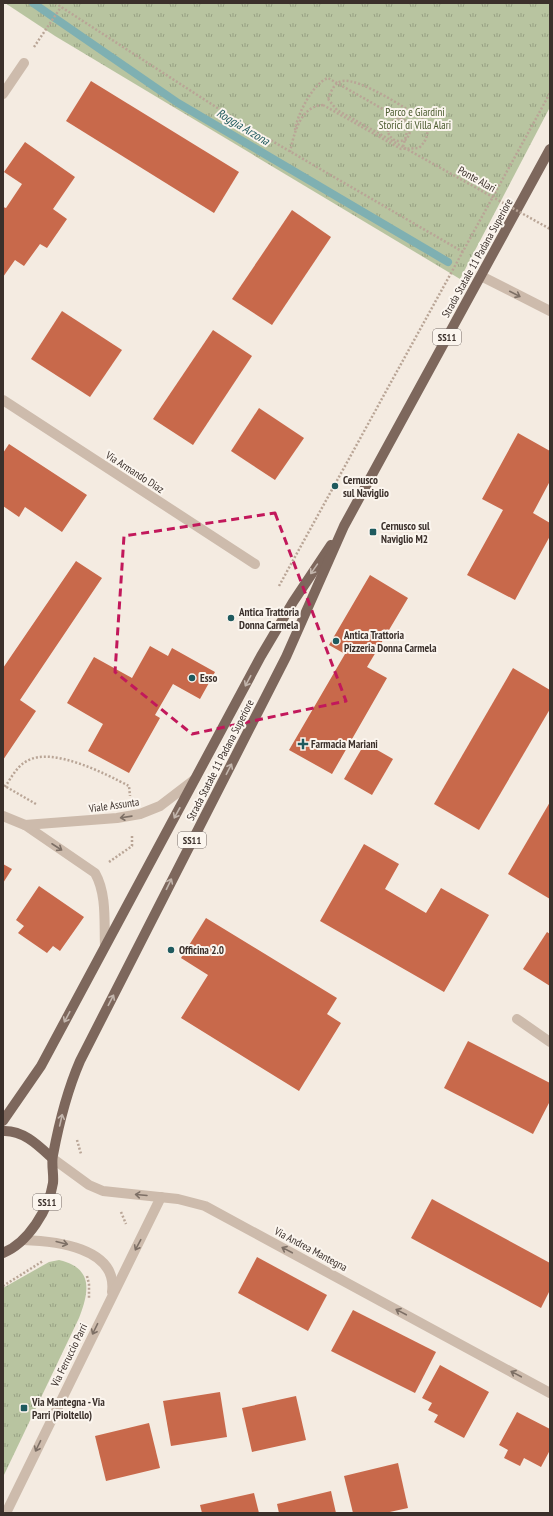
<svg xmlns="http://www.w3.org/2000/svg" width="553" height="1516" font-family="'PT Sans Narrow',sans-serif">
  <defs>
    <pattern id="grass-tufts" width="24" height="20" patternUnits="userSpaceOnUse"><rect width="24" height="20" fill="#b8c4a0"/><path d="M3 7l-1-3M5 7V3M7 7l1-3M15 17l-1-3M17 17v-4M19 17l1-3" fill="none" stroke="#97a083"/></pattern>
  </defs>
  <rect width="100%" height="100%" fill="#f4ebe1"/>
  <g fill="url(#grass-tufts)">
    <polygon points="5,3 550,3 550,107 460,279 55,36"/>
    <path d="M59 1260C94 1268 89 1292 79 1318L3 1477V1288L49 1262Z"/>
  </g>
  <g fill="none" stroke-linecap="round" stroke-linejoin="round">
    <polyline stroke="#7fb0b2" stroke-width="8" points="33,3 178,103 448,262"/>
  </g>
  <g fill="#c8694b">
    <polygon points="91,81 239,172 214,213 66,121"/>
    <polygon points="25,142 75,177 53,209 67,219 47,248 40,244 24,266 15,260 3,277 3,207 6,208 22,184 4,172"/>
    <polygon points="292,210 331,237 272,325 232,299"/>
    <polygon points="62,311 122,350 90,397 31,359"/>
    <polygon points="213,330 252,356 193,445 153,419"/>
    <polygon points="259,408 304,438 275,480 231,451"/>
    <polygon points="518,433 550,451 550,481 533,513 550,523 550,536 515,600 467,575 503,510 482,499"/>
    <polygon points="9,444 87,495 62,532 25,507 19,517 3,506 3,453"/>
    <polygon points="76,561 102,578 20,700 36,711 3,760 3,668"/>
    <polygon points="370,575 408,598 367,667 387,678 332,774 289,750 345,654 329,645"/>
    <polygon points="150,646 168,656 172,648 215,672 200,699 173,684 155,715 160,718 129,773 88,751 103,724 67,703 94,657 132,678"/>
    <polygon points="513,668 550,690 550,709 479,830 434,804"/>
    <polygon points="365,743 393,759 372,795 344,779"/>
    <polygon points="550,802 550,899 508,874"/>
    <polygon points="364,844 399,864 385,889 426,913 441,888 489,915 444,992 320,921"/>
    <polygon points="3,864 12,869 3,883"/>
    <polygon points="39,886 84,917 60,951 53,946 47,953 18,933 24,926 16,920"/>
    <polygon points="206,918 337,998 327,1014 341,1023 299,1091 181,1018 208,975 181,958"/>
    <polygon points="547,932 550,934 550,986 523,969"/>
    <polygon points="468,1041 550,1083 550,1101 533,1134 444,1088"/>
    <polygon points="432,1199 550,1263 550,1290 541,1308 411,1238"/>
    <polygon points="257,1257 327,1295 308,1331 238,1293"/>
    <polygon points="353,1310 436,1352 415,1393 331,1351"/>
    <polygon points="440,1365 489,1392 464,1438 434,1422 438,1415 428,1410 432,1403 422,1398"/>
    <polygon points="220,1392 227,1437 171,1446 163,1401"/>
    <polygon points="296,1396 306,1440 252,1452 242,1408"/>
    <polygon points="517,1412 550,1429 550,1450 541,1467 524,1458 520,1466 504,1458 508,1450 499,1445"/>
    <polygon points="149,1423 160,1468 106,1481 95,1436"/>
    <polygon points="398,1463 408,1508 385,1513 353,1513 344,1476"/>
    <polygon points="331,1491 336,1513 279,1513 277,1504"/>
    <polygon points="254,1493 259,1513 202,1513 200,1505"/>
  </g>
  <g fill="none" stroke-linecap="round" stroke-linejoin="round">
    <g stroke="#b9a596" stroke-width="2.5" stroke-dasharray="2 2" stroke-linecap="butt">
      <polyline points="55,3 236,120 463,252"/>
      <polyline points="34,47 61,7"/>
      <polyline points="328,99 337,110 403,147"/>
      <path d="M295 130C297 115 313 83 328 78L404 121 409 126 410 132 407 139C399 143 391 141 388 132"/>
      <path d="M290 152C294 134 300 106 323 105"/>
      <polyline points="279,586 550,93"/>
      <polyline points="3,785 36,804"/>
      <path d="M5 787C11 778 17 766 27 761 52 746 106 774 129 786L130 796"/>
      <polyline points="109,862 132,846 132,835"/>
      <polyline points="77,1140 81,1154"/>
      <polyline points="121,1212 126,1224"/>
      <polyline points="87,1276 89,1284 89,1299"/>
      <polyline points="3,1286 43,1261"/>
    </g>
    <g stroke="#cdbbac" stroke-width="10">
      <polyline points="3,94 24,63"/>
      <polyline points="481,276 550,311"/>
      <polyline points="3,400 255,564"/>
      <path d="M3 816 25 825 95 873C107 894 104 923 105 946"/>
      <polyline points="25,825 117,818 140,814 160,806 194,780"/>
      <polyline points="517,1019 550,1042"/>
      <polyline points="52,1158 89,1185 103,1191 178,1199 205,1206 550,1393"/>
      <path d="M23 1240C54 1241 118 1247 112 1292"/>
      <polyline points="6,1513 161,1197"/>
    </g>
    <g stroke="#7d675c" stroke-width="10">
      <polyline points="3,1121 41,1066 261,656 293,602 331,545"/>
      <path d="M3 1131C23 1130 38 1145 52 1158"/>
      <path d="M3 1253C28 1243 49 1209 53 1183 54 1174 51 1164 53 1155 59 1123 67 1091 80 1061L286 657 344 526 550 149"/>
    </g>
    <g stroke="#b9a596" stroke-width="2.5" stroke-dasharray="2 2" stroke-linecap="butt">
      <path d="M323 105 401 149 419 148C428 139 429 133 425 121 409 110 360 78 343 81 334 82 331 92 328 99"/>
      <path d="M388 132C387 120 401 114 409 124L403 147 550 229"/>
    </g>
  </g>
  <defs><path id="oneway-shaft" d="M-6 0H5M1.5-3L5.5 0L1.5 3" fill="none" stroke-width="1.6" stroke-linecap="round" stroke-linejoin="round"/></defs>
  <g stroke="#7d6f65">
    <use href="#oneway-shaft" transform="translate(515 294) rotate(27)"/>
    <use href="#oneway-shaft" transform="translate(126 817) rotate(172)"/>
    <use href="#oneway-shaft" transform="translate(57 847) rotate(33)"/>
    <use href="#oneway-shaft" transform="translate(141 1195) rotate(-175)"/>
    <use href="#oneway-shaft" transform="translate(62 1243) rotate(14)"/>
    <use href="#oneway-shaft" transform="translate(138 1245) rotate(118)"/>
    <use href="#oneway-shaft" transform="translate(287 1250) rotate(-152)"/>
    <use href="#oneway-shaft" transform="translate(401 1312) rotate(-152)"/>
    <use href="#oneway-shaft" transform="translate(95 1329) rotate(116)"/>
    <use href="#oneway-shaft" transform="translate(516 1374) rotate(-152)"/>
    <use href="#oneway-shaft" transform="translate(38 1446) rotate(116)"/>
  </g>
  <g stroke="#c2b5ac">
    <use href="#oneway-shaft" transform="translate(314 569) rotate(125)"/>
    <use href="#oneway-shaft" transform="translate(248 681) rotate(118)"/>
    <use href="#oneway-shaft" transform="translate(229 769) rotate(-63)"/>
    <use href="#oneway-shaft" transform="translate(177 813) rotate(119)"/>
    <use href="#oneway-shaft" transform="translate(169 884) rotate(-64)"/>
    <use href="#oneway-shaft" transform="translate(111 1000) rotate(-63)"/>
    <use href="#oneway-shaft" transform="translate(67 1017) rotate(118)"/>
    <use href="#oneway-shaft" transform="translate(61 1120) rotate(-77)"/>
  </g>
  <path fill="none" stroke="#c2185b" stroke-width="3" stroke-dasharray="8 5" stroke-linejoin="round" d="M275 513 346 701 192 734 115 672 124 536Z"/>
  <g fill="#1f5a5e" stroke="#fbf5ee" stroke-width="1.5">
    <circle cx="335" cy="486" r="4"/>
    <rect x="369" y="528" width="8" height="8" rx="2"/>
    <circle cx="231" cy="618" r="4"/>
    <circle cx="336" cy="641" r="4"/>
    <circle cx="192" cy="678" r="4"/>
    <path d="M301 738h4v4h4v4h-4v4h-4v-4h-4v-4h4z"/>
    <circle cx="171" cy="950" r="4"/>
    <rect x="20" y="1404" width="8" height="8" rx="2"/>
  </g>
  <g text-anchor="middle" stroke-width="4" stroke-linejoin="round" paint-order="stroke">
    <g fill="#fbf5ee" stroke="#756b66" stroke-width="1">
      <rect x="433" y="329" width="28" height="16" rx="3"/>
      <rect x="178" y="832" width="28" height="16" rx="3"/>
      <rect x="33" y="1194" width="28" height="16" rx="3"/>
    </g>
    <g font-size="10" font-weight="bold" fill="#3b302b">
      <text x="447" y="341">SS11</text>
      <text x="192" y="844">SS11</text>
      <text x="47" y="1206">SS11</text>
    </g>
    <g font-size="11" fill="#4a5a2e" stroke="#fbf5ee">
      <text x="415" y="116">Parco e Giardini<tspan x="415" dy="13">Storici di Villa Alari</tspan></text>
    </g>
    <g font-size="11" fill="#3b302b" stroke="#fbf5ee">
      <text transform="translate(477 179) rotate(29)" y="4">Ponte Alari</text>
      <text transform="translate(477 258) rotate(-61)" y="4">Strada Statale 11 Padana Superiore</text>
      <text transform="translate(135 472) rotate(33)" y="4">Via Armando Diaz</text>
      <text transform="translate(220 760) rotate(-63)" y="4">Strada Statale 11 Padana Superiore</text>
      <text transform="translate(114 805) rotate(-8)" y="4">Viale Assunta</text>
      <text transform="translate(311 1249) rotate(28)" y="4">Via Andrea Mantegna</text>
      <text transform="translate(69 1355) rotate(-64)" y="4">Via Ferruccio Parri</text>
    </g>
    <g font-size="11" font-weight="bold" fill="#3b302b" stroke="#fbf5ee" text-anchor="start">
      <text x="343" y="484">Cernusco<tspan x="343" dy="13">sul Naviglio</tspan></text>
      <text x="381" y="530">Cernusco sul<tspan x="381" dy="13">Naviglio M2</tspan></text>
      <text x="239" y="616">Antica Trattoria<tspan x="239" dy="13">Donna Carmela</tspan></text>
      <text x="344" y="639">Antica Trattoria<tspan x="344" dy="13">Pizzeria Donna Carmela</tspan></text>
      <text x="200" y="682">Esso</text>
      <text x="311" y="748">Farmacia Mariani</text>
      <text x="179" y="954">Officina 2.0</text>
      <text x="32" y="1406">Via Mantegna - Via<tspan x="32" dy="13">Parri (Pioltello)</tspan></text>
    </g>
    <g font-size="12" font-style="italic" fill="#1f5a5e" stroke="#fbf5ee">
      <text transform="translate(243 127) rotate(31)" y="4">Roggia Arzona</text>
    </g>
  </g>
  <rect width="553" height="1516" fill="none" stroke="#3b302b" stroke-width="8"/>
</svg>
